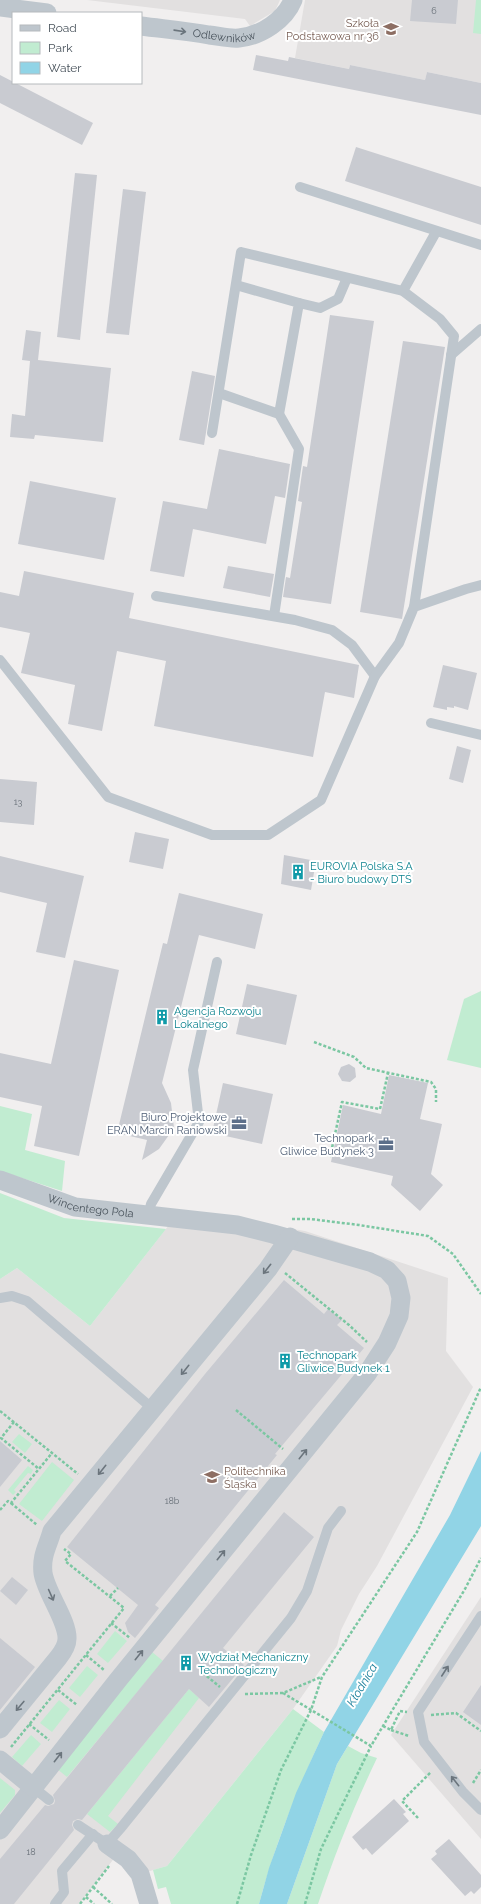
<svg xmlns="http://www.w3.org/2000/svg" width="481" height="1904" font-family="Raleway,sans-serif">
  <rect width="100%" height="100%" fill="#f1efef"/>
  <g fill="#e2e0e0">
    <polygon points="87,0 280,0 275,11 250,26 245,19"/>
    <polygon points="305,0 481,0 481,83 427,72 425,80 350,65 349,69 295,58"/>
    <polygon points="180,1211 305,1231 448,1278 446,1351 473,1387 377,1566 359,1594 341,1630 337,1646 293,1709 167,1866 140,1874 119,1852 79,1904 0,1904 0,1279 17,1268 90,1326"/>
    <polygon points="481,1597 481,1839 391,1735"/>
  </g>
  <g fill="#c1ecd1">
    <polygon points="476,0 481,0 481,34 473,33"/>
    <polygon points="481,991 481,1068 447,1060 464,999"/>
    <polygon points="0,1106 32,1114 25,1150 65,1161 62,1191 0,1171"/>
    <polygon points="0,1193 64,1218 166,1229 90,1326 17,1268 0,1279"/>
    <polygon points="19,1434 32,1444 25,1453 12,1442"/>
    <polygon points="52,1462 74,1480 42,1521 19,1504"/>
    <polygon points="28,1466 33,1470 31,1474 28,1473 14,1490 16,1492 13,1495 8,1490"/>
    <polygon points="115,1631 127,1641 108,1663 97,1654"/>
    <polygon points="152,1652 163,1661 67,1777 56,1768"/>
    <polygon points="87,1666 98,1675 80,1697 69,1688"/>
    <polygon points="189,1689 199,1698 108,1816 118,1824 110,1832 87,1814"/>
    <polygon points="59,1700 70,1709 52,1732 40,1723"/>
    <path d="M293 1709 324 1732C298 1788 275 1844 259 1904H171L166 1887 158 1889 153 1870 167 1866Z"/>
    <polygon points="31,1735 41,1744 22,1766 12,1757"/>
    <path d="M348 1746 361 1753 377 1758C354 1806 335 1854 318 1904H287L337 1764Z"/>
    <polygon points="0,1778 15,1790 15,1795 0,1813"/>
  </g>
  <polygon fill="#91d4e6" points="481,1451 481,1526 337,1764 287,1904 259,1904 269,1868 296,1793 324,1732 450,1515"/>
  <g fill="#c9cbd1">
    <polygon points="412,0 458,0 456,24 410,21"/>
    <polygon points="256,55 288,61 289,57 349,69 350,65 425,80 427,72 481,83 481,115 253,70"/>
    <polygon points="0,75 93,123 82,145 0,103"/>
    <polygon points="356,147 481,187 481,225 345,181"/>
    <polygon points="75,173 97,175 80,340 57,337"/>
    <polygon points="123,189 146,192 129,335 106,333"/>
    <polygon points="330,315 374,321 331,604 283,597 286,577 290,578 302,502 298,501 303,466 307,467"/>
    <polygon points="26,330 41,332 38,360 111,368 103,442 35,435 34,439 10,437 12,414 25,416 30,361 22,360"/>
    <polygon points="403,341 445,347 402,619 360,612"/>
    <polygon points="192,371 215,376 204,445 179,440"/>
    <polygon points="219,449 290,464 285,498 275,496 266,544 193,529 184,577 150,571 163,501 207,509"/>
    <polygon points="30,481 116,498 104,560 18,544"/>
    <polygon points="228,566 274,574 270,597 223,588"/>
    <polygon points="24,571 134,593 129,618 359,665 354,698 325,692 313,757 154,726 166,661 117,651 102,731 68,724 75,685 21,673 30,633 0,627 0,592 19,596"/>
    <polygon points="443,665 477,673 468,710 454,706 454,708 447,707 447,710 433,707"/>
    <polygon points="457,746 471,750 463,783 449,779"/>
    <polygon points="0,779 37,782 34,825 0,822"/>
    <polygon points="135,832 169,839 163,869 129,862"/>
    <polygon points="284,855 316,861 311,890 281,884"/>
    <polygon points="0,856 84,876 65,958 36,952 47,903 0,892"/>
    <polygon points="179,893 263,914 255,949 199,935 162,1083 171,1103 174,1128 159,1149 142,1160 147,1140 117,1133 163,943 167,944"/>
    <polygon points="74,960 119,970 79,1156 34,1146 42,1106 0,1097 0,1053 51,1064"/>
    <polygon points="247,984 297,995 286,1045 236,1034"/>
    <polygon points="349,1064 355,1068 356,1077 350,1082 342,1081 338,1074 341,1067"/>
    <polygon points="389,1075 428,1083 420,1119 442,1124 431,1174 443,1185 420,1211 391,1185 393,1176 331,1162 343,1105 381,1114"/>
    <polygon points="223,1083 273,1094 262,1144 212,1133"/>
    <polygon points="284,1280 324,1314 328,1309 342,1320 337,1325 364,1348 275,1454 277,1455 155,1605 159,1608 135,1638 128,1632 125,1623 138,1605 67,1547 205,1374"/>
    <polygon points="0,1441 22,1460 0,1487"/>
    <polygon points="284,1512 314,1537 223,1648 244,1665 209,1707 189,1689 82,1820 78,1819 73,1821 72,1825 74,1830 14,1904 0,1904 0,1859 45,1805 48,1806 54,1804 55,1801 53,1795"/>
    <polygon points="12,1577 28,1590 16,1605 0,1591"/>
    <polygon points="0,1638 35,1667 0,1710"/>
    <polygon points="481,1685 481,1725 463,1712"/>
    <polygon points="394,1799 406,1812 403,1814 409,1821 372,1855 366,1848 363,1850 352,1837"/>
    <polygon points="449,1839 481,1875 481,1887 474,1894 471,1891 465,1896 431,1859 437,1854 435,1851"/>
  </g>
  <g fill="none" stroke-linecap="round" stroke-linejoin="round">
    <g stroke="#7bc7a2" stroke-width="2.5" stroke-dasharray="3 2" stroke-linecap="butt">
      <polyline points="314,1042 354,1057 366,1068 431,1082 436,1089 436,1102"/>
      <polyline points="330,1157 342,1102 380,1109 388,1073"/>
      <polyline points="292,1219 310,1219 359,1225 428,1236 453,1254 481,1294"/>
      <polyline points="285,1273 349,1325 367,1342"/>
      <polyline points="236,1410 283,1449"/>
      <polyline points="0,1411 78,1474"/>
      <polyline points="14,1422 1,1438 39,1469"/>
      <polyline points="11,1503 37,1525"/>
      <polyline points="0,1510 8,1501 11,1503 52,1453"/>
      <polyline points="110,1596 118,1588"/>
      <polyline points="111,1623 130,1638"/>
      <polyline points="86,1655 104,1670"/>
      <polyline points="203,1673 220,1687"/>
      <polyline points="58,1690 77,1705"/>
      <polyline points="283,1693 371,1746 465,1589 481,1558"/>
      <polyline points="245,1694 283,1693 321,1677"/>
      <polyline points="431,1715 456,1713 481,1731"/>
      <polyline points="29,1724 49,1740"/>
      <polyline points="383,1726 391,1730 400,1711 407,1712"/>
      <polyline points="391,1730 409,1736"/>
      <polyline points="11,1747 124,1608 65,1561 71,1554 64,1549"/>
      <polyline points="473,1783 481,1770"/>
      <polyline points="418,1818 402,1801 431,1772"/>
      <polyline points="93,1887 112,1904"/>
      <polyline points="86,1897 94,1904"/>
      <polyline points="80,1904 109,1866"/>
      <polyline points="237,1904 251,1855 281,1770 311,1710 322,1677 417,1532 481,1387"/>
      <polyline points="305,1904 321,1849 371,1746"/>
    </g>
    <g stroke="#bec6cd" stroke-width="10">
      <polyline points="300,187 481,245"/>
      <polyline points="236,285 299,303 279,414"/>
      <polyline points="403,291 436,232"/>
      <polyline points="299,303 320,308 338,299 347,278"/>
      <polyline points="451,355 481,329"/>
      <polyline points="219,393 279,414 299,449 274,616"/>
      <polyline points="212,433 241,252 403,291 440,319 454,336 414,607"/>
      <polyline points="156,596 295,620 332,630 352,645 375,676"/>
      <polyline points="0,660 108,797 212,835 268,835 321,800 375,676 399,643 414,607 466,589 481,585"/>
      <polyline points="431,723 481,735"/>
      <polyline points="148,1216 151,1204 199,1122 193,1070 217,962"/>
      <polyline points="0,1298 12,1296 27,1301 153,1409"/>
      <polyline points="481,1616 418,1712 424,1742 463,1792 481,1810"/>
      <polyline points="34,1788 49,1800"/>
      <polyline points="78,1825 107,1844 120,1829 291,1618 307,1591 328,1528 341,1511"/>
      <polyline points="55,1904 64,1892 62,1871 93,1834"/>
    </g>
    <g stroke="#bec6cd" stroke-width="19">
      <polyline points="0,7 47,13"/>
      <path id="s1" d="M141 26C164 29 186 31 209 35 219 36 229 39 239 38 261 36 285 20 293 0"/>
      <path id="s2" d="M0 1180 75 1207 237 1225 273 1234 370 1262 387 1270 397 1281 401 1298 399 1316 387 1343 367 1374 118 1680 0 1830"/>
      <path d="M0 1729 58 1658C62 1653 67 1646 67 1639 68 1621 46 1593 43 1573 41 1555 48 1546 52 1531L268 1269 290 1237"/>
      <polyline points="0,1760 34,1788"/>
      <polyline points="107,1844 128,1859 140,1874 149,1904"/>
    </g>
  </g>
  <defs><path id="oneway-shaft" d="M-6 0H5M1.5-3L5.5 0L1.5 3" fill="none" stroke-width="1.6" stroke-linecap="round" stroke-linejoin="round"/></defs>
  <g stroke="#6b757d">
    <use href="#oneway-shaft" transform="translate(180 31) rotate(8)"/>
    <use href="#oneway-shaft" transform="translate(267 1269) rotate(128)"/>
    <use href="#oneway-shaft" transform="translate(185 1370) rotate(129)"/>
    <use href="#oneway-shaft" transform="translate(303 1454) rotate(-51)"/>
    <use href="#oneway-shaft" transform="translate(102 1470) rotate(129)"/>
    <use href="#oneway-shaft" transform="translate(221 1555) rotate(-51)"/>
    <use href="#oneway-shaft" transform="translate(51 1595) rotate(66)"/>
    <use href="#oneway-shaft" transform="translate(139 1655) rotate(-51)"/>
    <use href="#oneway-shaft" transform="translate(445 1671) rotate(-57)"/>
    <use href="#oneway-shaft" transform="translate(20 1706) rotate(130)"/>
    <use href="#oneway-shaft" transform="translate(58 1757) rotate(-52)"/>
    <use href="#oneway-shaft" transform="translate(455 1781) rotate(-128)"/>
  </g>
  <defs>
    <g id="school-bare" transform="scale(1.2)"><path d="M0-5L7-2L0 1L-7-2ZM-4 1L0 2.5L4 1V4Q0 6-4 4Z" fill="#8d6e63" stroke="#fff" stroke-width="2.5" paint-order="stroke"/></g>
    <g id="building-bare" transform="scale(1.2)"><path d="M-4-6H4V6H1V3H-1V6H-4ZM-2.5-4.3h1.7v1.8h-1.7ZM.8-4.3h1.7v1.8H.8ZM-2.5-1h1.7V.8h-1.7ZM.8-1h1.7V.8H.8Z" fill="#0f9aa8" stroke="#fff" stroke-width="2.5" paint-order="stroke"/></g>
    <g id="office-bare" transform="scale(1.2)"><path d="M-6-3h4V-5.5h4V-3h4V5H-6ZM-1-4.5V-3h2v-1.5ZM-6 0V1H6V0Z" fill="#5c6f8a" stroke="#fff" stroke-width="2.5" paint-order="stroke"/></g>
    <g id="university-bare" transform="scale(1.2)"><path d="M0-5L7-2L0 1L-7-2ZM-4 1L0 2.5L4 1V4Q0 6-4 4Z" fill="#8d6e63" stroke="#fff" stroke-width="2.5" paint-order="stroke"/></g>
  </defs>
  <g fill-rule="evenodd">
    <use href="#school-bare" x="391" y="29"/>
    <use href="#building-bare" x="298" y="872"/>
    <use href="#building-bare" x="162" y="1017"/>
    <use href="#office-bare" x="239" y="1123"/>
    <use href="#office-bare" x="386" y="1144"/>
    <use href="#building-bare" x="285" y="1361"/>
    <use href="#university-bare" x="212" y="1477"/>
    <use href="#building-bare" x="186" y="1663"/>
  </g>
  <g text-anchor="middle" stroke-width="4" stroke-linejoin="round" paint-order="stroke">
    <g font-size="9" fill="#687078">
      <text x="434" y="14">6</text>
      <text x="18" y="805">13</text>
      <text x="172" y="1504">18b</text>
      <text x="31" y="1855">18</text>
    </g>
    <g font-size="11" fill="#785e54" stroke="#fff" text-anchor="end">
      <text x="379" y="27">Szkoła<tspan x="379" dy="13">Podstawowa nr 36</tspan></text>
      <text x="224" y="1475" text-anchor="start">Politechnika<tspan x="224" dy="13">Śląska</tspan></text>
    </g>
    <g font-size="11" fill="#48525b" stroke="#fff">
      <text dy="4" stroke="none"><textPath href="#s1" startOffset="84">Odlewników</textPath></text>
      <text dy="4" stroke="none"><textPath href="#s2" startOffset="95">Wincentego Pola</textPath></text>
    </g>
    <g font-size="11" fill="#0d838f" stroke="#fff" text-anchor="start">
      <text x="310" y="870">EUROVIA Polska S.A<tspan x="310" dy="13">- Biuro budowy DTŚ</tspan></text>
      <text x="174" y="1015">Agencja Rozwoju<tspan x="174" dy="13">Lokalnego</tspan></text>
      <text x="297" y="1359">Technopark<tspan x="297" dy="13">Gliwice Budynek 1</tspan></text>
      <text x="198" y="1661">Wydział Mechaniczny<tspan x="198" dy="13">Technologiczny</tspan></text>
    </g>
    <g font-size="11" fill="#4e5e75" stroke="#fff" text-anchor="end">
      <text x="227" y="1121">Biuro Projektowe<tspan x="227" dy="13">ERAN Marcin Raniowski</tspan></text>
      <text x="374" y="1142">Technopark<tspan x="374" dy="13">Gliwice Budynek 3</tspan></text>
    </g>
    <g font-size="12" font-style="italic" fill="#167d99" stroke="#fff">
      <text transform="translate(362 1685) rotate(-59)" y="4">Kłodnica</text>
    </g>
  </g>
  <rect x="12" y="12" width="130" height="72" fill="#ffffff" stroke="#b6babd"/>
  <rect x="20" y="25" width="20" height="6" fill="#bec6cd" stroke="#b6babd"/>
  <text x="48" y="32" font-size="12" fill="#48525b">Road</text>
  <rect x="20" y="42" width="20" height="12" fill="#c1ecd1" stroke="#b6babd"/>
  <text x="48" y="52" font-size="12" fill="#48525b">Park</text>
  <rect x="20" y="62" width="20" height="12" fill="#91d4e6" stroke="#b6babd"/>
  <text x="48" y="72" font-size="12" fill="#48525b">Water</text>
</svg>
